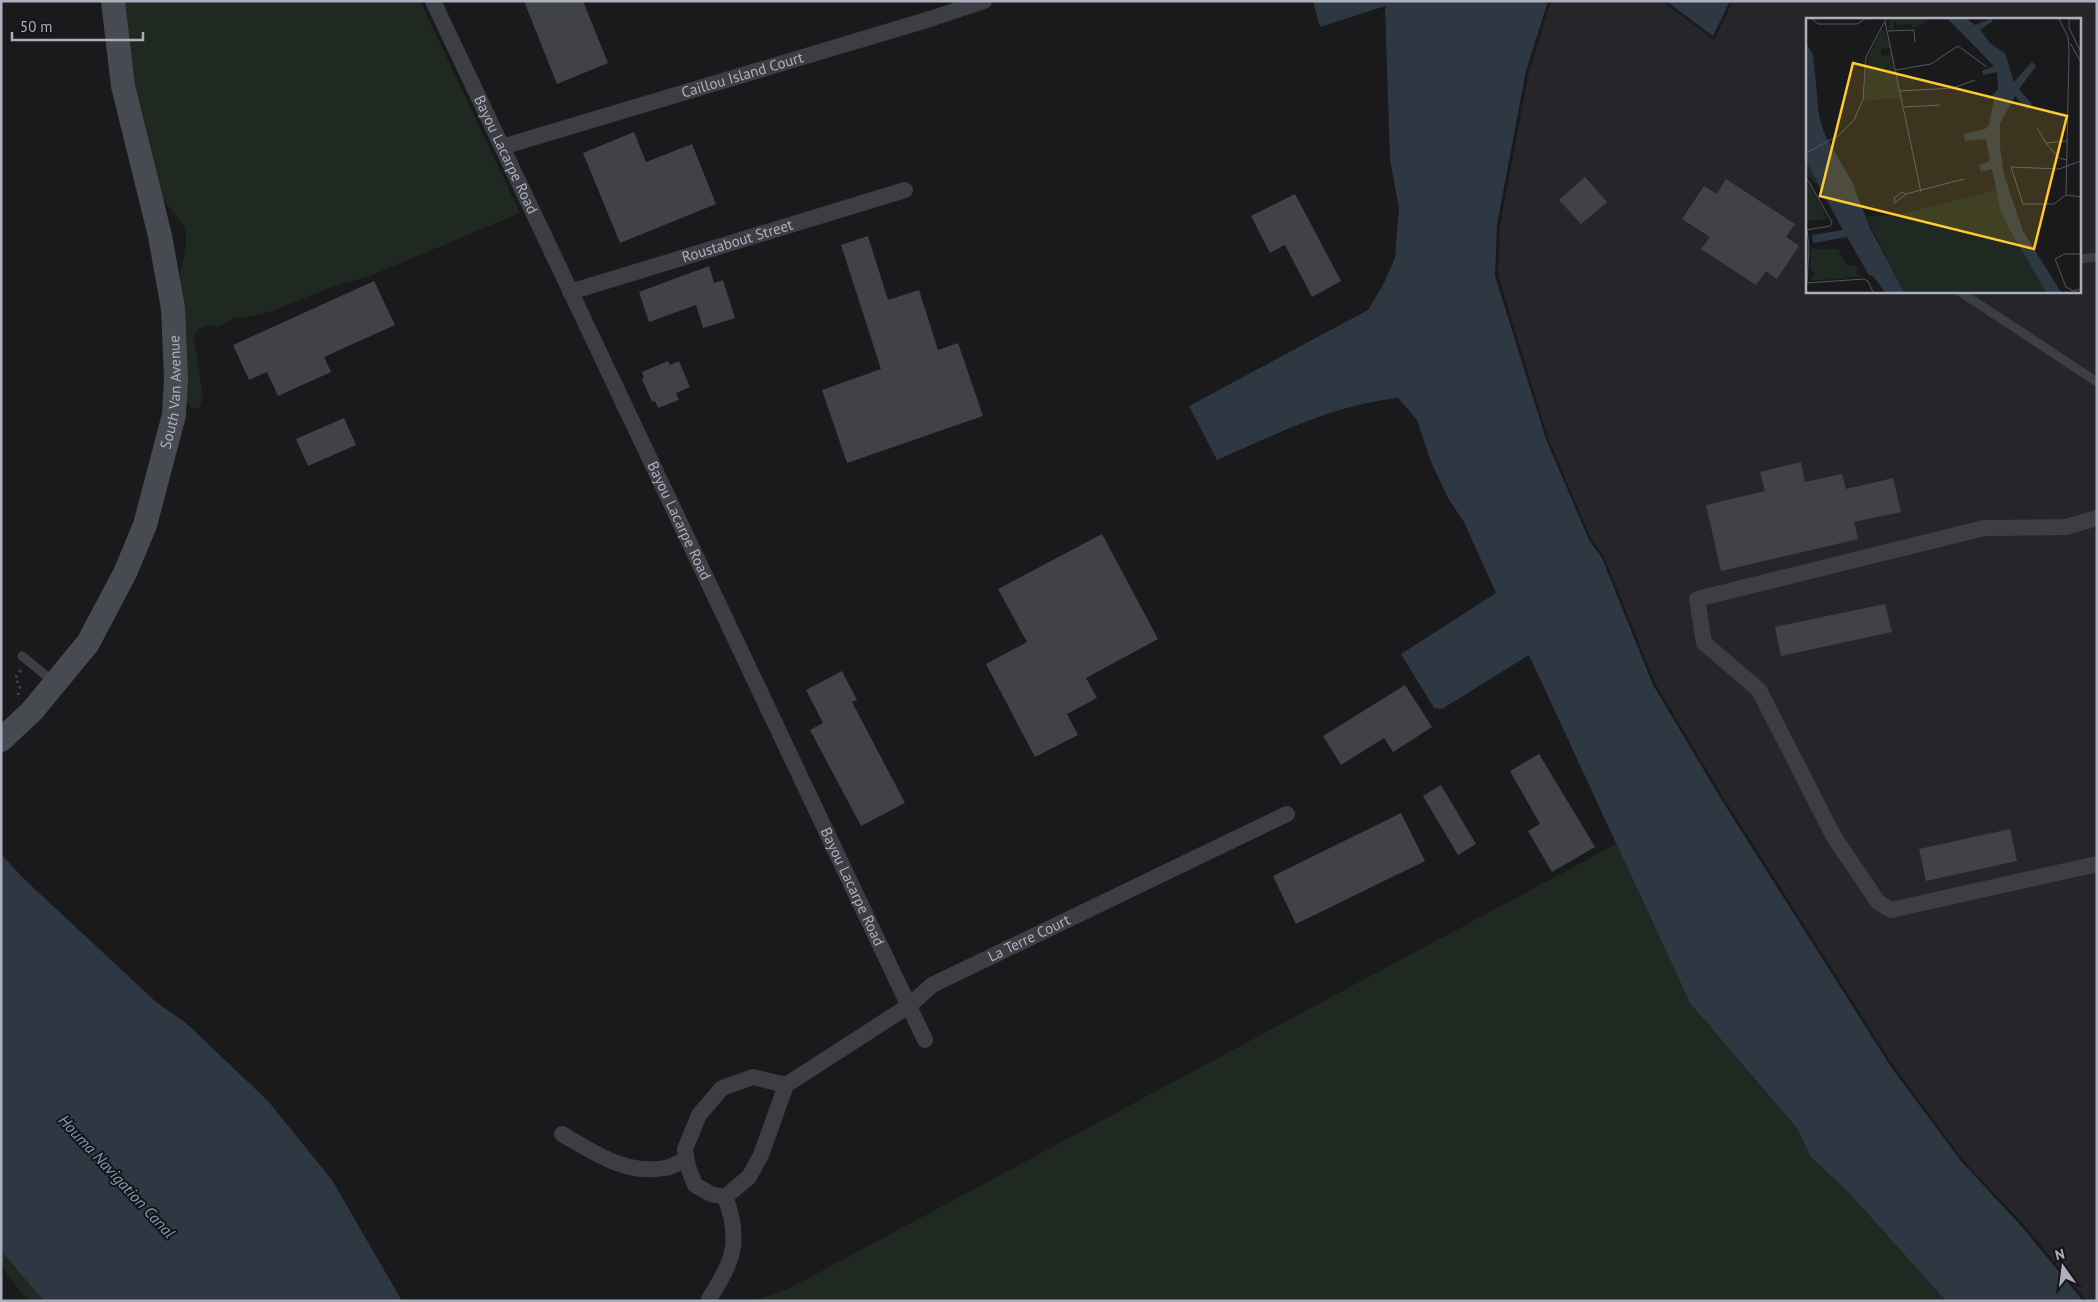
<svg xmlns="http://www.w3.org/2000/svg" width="2098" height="1302" font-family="'PT Sans',sans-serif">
  <rect width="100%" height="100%" fill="#1a1a1d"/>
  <path fill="#26262a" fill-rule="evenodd" d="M1551 1H1662L1714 40 1733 1H2097V1301H2087L2025 1226 1963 1160 1893 1065 1725 800 1655 683 1604 557 1591 539 1548 438 1498 275 1500 225 1529 72ZM1807 19H2079V291H1807Z"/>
  <g fill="#1f2821">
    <polygon points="123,1 420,1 520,213 370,276 329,288 273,311 247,317 236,317 218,327 207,325 197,330 194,338 203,397 199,408 192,408 185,401 178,283 186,249 186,232 182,223 161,197 140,129"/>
    <polygon points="1616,844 1690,1003 1797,1128 1811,1157 1849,1193 1946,1301 753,1301 790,1288"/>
    <polygon points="1,1251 44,1301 28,1301 1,1266"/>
  </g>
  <g fill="#2e3842">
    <path d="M1313 1H1548L1526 71 1497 224 1495 276 1546 439 1589 540 1602 558 1653 685 1723 802 1891 1067 1961 1161 2023 1228 2083 1301H1946L1849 1193 1811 1157 1797 1128 1690 1003 1529 655 1442 709 1434 708 1401 654 1496 593 1464 522 1448 498 1431 462 1417 420 1398 398C1333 405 1276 434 1217 460L1189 406 1368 310 1383 285 1395 258 1399 208 1390 160 1385 6 1320 27Z"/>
    <polygon points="1666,1 1730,1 1713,36"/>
    <polygon points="1,854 23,878 156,1002 186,1023 268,1101 332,1180 402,1301 44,1301 1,1251"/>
  </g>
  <g fill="#414247">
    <polygon points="524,1 583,1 608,63 557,84"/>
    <polygon points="634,132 646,162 692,144 716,204 620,243 583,153"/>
    <polygon points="1585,177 1607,202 1581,224 1559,200"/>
    <polygon points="1726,179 1795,224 1786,237 1799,246 1777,279 1766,271 1756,285 1701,249 1710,237 1682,219 1704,186 1717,194"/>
    <polygon points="1295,194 1341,281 1312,297 1285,245 1270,253 1251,216"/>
    <polygon points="868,236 888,300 919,290 938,350 958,343 983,416 847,463 822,390 881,369 841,245"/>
    <polygon points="709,266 714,283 723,280 735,318 703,328 696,305 649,322 639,292"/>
    <polygon points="374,281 395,325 324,357 331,372 278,396 267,372 249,380 233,345"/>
    <polygon points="668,361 670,365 679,361 690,387 676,393 679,400 658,408 655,401 652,402 642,379 644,377 642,372"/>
    <polygon points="344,418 356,445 308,466 296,439"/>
    <polygon points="1801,462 1805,482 1842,474 1846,489 1893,478 1901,512 1854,522 1858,539 1721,571 1706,505 1765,491 1760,472"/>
    <polygon points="1102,534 1158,639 1086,678 1097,698 1067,714 1078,735 1035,757 986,664 1027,642 998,589"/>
    <polygon points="1885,604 1892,632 1781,656 1775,627"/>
    <polygon points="842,671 857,700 852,702 905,803 861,826 810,730 823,723 806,690"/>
    <polygon points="1405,685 1432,727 1393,752 1384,738 1341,765 1323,736"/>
    <polygon points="1539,754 1595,847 1552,872 1528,831 1540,824 1510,771"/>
    <polygon points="1441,785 1476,844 1458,855 1423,796"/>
    <polygon points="1401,813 1425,861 1296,924 1273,876"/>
    <polygon points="2010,829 2017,861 1926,881 1919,849"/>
  </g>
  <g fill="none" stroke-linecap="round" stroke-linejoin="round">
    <polyline stroke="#404249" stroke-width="3" stroke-dasharray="2.5 4" stroke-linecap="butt" points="18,695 20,686 15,678 21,670"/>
    <g stroke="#3d3d44" stroke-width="9">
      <polyline points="2079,259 2097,257"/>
      <polyline points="1959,291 2097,382"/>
      <polyline points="22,656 55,683"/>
    </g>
    <g stroke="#3d3d44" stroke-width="16">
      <path id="s1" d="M433 1 925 1040"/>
      <path id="s2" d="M502 147 930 19 984 1"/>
      <path id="s3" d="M570 292 905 190"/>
      <polyline points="2097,518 2066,527 1984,528 1697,599 1704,643 1759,690 1834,837 1878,902 1891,910 2097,864"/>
      <polygon points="753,1077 786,1085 761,1155 749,1177 725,1197 711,1194 695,1185 688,1167 685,1149 699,1115 722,1088"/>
      <path id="s4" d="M786 1085 910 1005 932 985 1287 814"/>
      <path d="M562 1134C594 1153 626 1175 665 1168 672 1167 680 1162 686 1159"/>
      <path d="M709 1299C733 1261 742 1241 725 1197"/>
    </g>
    <path stroke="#484a52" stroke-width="24" id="s5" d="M1 740 32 711 88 643 125 573 145 525 174 415 176 379 173 308 160 236 123 86 113 1"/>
  </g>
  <g text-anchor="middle" stroke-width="4" stroke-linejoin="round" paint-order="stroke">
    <g font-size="15" fill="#acafbd" stroke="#151518">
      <text dy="5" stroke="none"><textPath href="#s2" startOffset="251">Caillou Island Court</textPath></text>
      <text dy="5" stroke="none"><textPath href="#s1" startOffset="170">Bayou Lacarpe Road</textPath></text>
      <text dy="5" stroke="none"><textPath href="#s3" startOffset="175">Roustabout Street</textPath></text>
      <text dy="5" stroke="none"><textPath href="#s5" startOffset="398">South Van Avenue</textPath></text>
      <text dy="5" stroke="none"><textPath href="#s1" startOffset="575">Bayou Lacarpe Road</textPath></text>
      <text dy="5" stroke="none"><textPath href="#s1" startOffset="980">Bayou Lacarpe Road</textPath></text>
      <text dy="5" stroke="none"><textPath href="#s4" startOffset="285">La Terre Court</textPath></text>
    </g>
    <g font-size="16" font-style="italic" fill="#809aba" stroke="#151518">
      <text transform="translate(117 1176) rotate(47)" y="6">Houma Navigation Canal</text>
    </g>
  </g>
  <g transform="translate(1806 18)">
    <rect width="275" height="275" fill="#1a1a1d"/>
    <path d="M83 1H120L122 3 107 10 104 6 93 7 92 12 91 6 88 4 87 12 83 10ZM77 10 85 30 75 31 76 38 83 37 85 32 95 80 59 83 56 91 62 39ZM0 144H2L30 200 12 168 0 156ZM0 161 18 194 21 201 0 203ZM190 172 202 209 240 274H98L60 199 95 196ZM5 231H32L41 247 51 248V257L59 258 4 263 9 256 4 248Z" fill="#1f2821"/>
    <path d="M142 1H161L169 7 185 1 187 3 174 12 185 26 199 35 208 64 226 44 230 48 213 71 226 86 221 92 209 78 194 106V129L198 157 217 213 255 274H240L202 209 194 190 186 151 175 154 173 147 184 143 180 121 159 123 158 116 179 111 183 107 188 81H181V78L187 77 192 71 191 54 177 57 176 53 188 48ZM0 25 7 36 13 98 19 117 46 164 64 210 98 274H79L67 258 63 257 41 219 7 225 6 217 37 212 0 143Z" fill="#2e3842"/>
    <path fill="none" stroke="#54565d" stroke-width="1" d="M6 1 12 6H51L59 1M253 1 262 19 263 33 260 177 275 179M275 1H263V10L275 34M79 4 115 174M82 13 108 12 109 24M264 25 275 44M90 52 125 46 152 28 181 49M94 73 147 70 169 62M98 89 134 87M231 110 240 125 253 140 261 142M240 125 261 123M0 135 32 118 48 102 57 81 60 39 80 1M0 159 26 204 24 208 0 212M96 174 100 176 89 185 88 180ZM100 176 158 161M260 177 248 186H217L205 149 253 151 275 143M275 236H258L249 241 260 269 267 273 275 271M0 265 58 261 62 263 67 274M1 265 3 229 1 212"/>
    <path fill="#ffcb30" fill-opacity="0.15" stroke="#ffcb30" stroke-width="2.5" d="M47 45 261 98 228 231 14 178Z"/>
    <rect width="275" height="275" fill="none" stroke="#acafbd" stroke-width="2.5"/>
  </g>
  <rect width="2098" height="1302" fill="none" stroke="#acafbd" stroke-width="5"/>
  <g transform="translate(2063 1267) rotate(346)" stroke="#151518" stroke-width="4" paint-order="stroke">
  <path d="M0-4L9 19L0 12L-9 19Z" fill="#acafbd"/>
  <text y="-8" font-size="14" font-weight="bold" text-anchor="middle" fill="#acafbd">N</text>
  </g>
  <path d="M12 32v8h131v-8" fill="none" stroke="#acafbd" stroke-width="2.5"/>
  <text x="20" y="32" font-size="15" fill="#acafbd" stroke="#151518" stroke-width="4" paint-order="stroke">50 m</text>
</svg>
